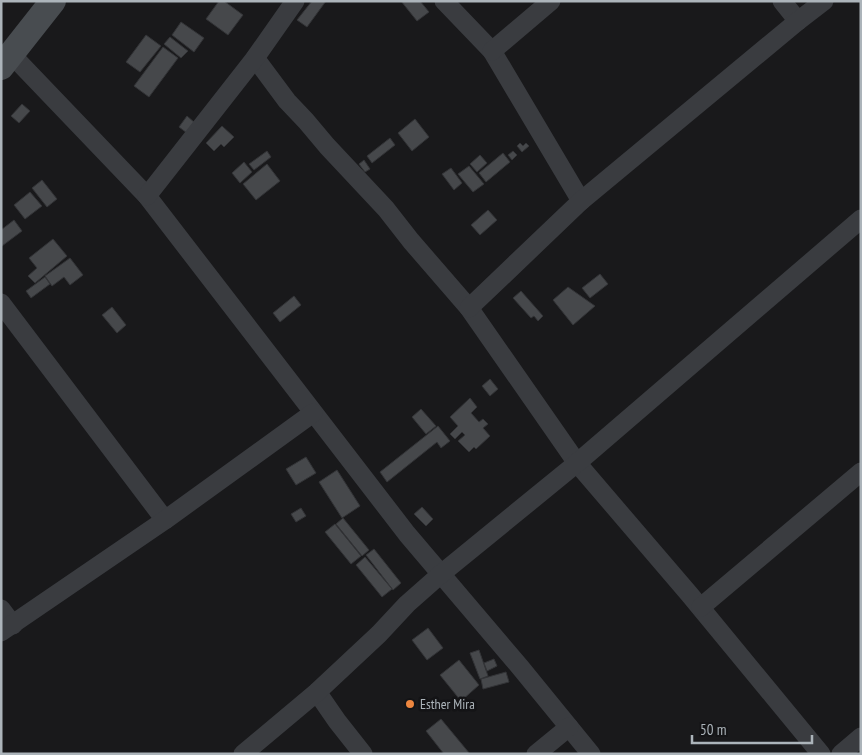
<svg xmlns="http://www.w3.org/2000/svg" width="862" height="755" font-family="'PT Sans Narrow',sans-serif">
  <rect width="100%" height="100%" fill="#19191b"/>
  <g fill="#46484b" stroke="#333437">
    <polygon points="219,1 224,1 243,15 228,35 206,19"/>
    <polygon points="312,1 326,1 307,27 297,20"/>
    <polygon points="401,1 420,1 429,12 417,21"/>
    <polygon points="181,22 204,38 194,52 172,35"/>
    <polygon points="146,35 161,46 140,72 126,62"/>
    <polygon points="170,37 188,51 181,58 164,44"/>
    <polygon points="163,47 178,58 149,97 134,86"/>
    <polygon points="22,104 30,111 19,123 11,116"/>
    <polygon points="187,116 195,123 187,133 179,127"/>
    <polygon points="415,119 429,137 412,151 398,133"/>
    <polygon points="222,126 234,137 224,147 221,144 214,151 206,143"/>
    <polygon points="390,138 395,145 372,163 367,156"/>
    <polygon points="520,143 523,146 526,143 529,146 522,152 517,146"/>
    <polygon points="267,151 271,157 254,170 249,164"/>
    <polygon points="513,151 517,155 512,160 508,155"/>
    <polygon points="503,153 510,162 486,182 479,173"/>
    <polygon points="480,155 487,163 477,172 470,164"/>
    <polygon points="364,160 370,169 365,172 359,164"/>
    <polygon points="244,162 252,172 240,183 232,173"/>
    <polygon points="267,164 280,181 256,200 243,184"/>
    <polygon points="469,166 484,184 473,192 458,174"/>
    <polygon points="451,168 462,183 454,190 442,174"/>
    <polygon points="42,180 57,199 47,207 32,188"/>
    <polygon points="30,192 42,206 25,219 14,205"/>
    <polygon points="488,210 497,220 480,235 471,225"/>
    <polygon points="14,220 22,231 2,246 1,230"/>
    <polygon points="53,239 67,256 35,283 28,276 37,268 29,258"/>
    <polygon points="70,258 83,275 70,285 64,277 52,286 45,276"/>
    <polygon points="600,274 608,284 590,298 582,288"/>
    <polygon points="45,277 50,284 31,298 26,291"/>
    <polygon points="568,287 595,306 573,325 553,300"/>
    <polygon points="521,291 543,316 538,321 534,316 531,318 513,298"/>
    <polygon points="294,296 301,305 280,322 273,313"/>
    <polygon points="112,307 126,325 117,333 102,315"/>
    <polygon points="490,379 498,389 490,396 482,386"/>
    <polygon points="470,398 477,407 471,413 479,422 483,419 488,424 483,428 490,436 476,449 474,447 469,452 458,441 465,435 462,432 455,439 450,434 458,426 450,417"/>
    <polygon points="421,409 436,426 426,434 412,417"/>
    <polygon points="438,426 450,441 441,448 437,442 387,482 380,472"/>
    <polygon points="306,457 316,473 296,485 286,469"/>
    <polygon points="337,470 360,506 342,518 319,482"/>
    <polygon points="422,507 433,519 426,526 414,514"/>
    <polygon points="301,508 306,516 296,522 291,514"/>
    <polygon points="343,518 369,550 362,556 336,524"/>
    <polygon points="335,524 361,556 351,564 325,532"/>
    <polygon points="374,549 401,583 393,590 366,555"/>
    <polygon points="365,557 392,589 382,597 356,565"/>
    <polygon points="428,628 443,648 427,660 412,640"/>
    <polygon points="479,650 488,676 480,679 470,653"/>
    <polygon points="494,659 497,666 487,671 484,663"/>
    <polygon points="459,660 479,685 461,701 440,675"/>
    <polygon points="506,672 509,682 483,689 481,679"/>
    <polygon points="441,719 470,754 444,754 426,731"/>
  </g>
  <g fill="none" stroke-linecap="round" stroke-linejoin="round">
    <g stroke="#3a3c40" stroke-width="19">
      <polyline points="444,1 492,51 581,201"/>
      <polyline points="782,1 798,21"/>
      <polyline points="492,51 551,1"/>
      <polyline points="12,55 147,196 407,534 520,667 591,754"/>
      <polyline points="255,58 287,101 306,121 327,146 386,209 411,241 469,308 577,463 690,595 821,754"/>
      <polyline points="147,196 255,58 295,1"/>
      <polyline points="1,303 165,520"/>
      <polyline points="469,308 581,201 798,21 824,1"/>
      <polyline points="701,607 861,472"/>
      <polyline points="1,609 13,625"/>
      <polyline points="1,632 165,520 313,413"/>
      <polyline points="317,692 337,721 363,754"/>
      <polyline points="243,754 317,692 379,634 407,604 441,574 577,463 861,219"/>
      <polyline points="536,754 569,727"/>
      <polyline points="841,754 861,737"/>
    </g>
    <polyline stroke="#484c50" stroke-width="26" points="1,67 53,1"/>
  </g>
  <circle fill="#ed863f" stroke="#141416" stroke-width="2" cx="410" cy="704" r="5"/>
  <g text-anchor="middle" stroke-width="5" stroke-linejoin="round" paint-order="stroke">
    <g font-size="14" fill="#acb4ba" stroke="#141416" text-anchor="start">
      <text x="420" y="709">Esther Mira</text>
    </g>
  </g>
  <rect width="862" height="755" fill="none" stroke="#acb4ba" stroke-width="5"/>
  <path d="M692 735v8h120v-8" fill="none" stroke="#acb4ba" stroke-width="2.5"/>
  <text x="700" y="735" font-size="15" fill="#acb4ba" stroke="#141416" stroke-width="4" paint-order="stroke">50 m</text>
</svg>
